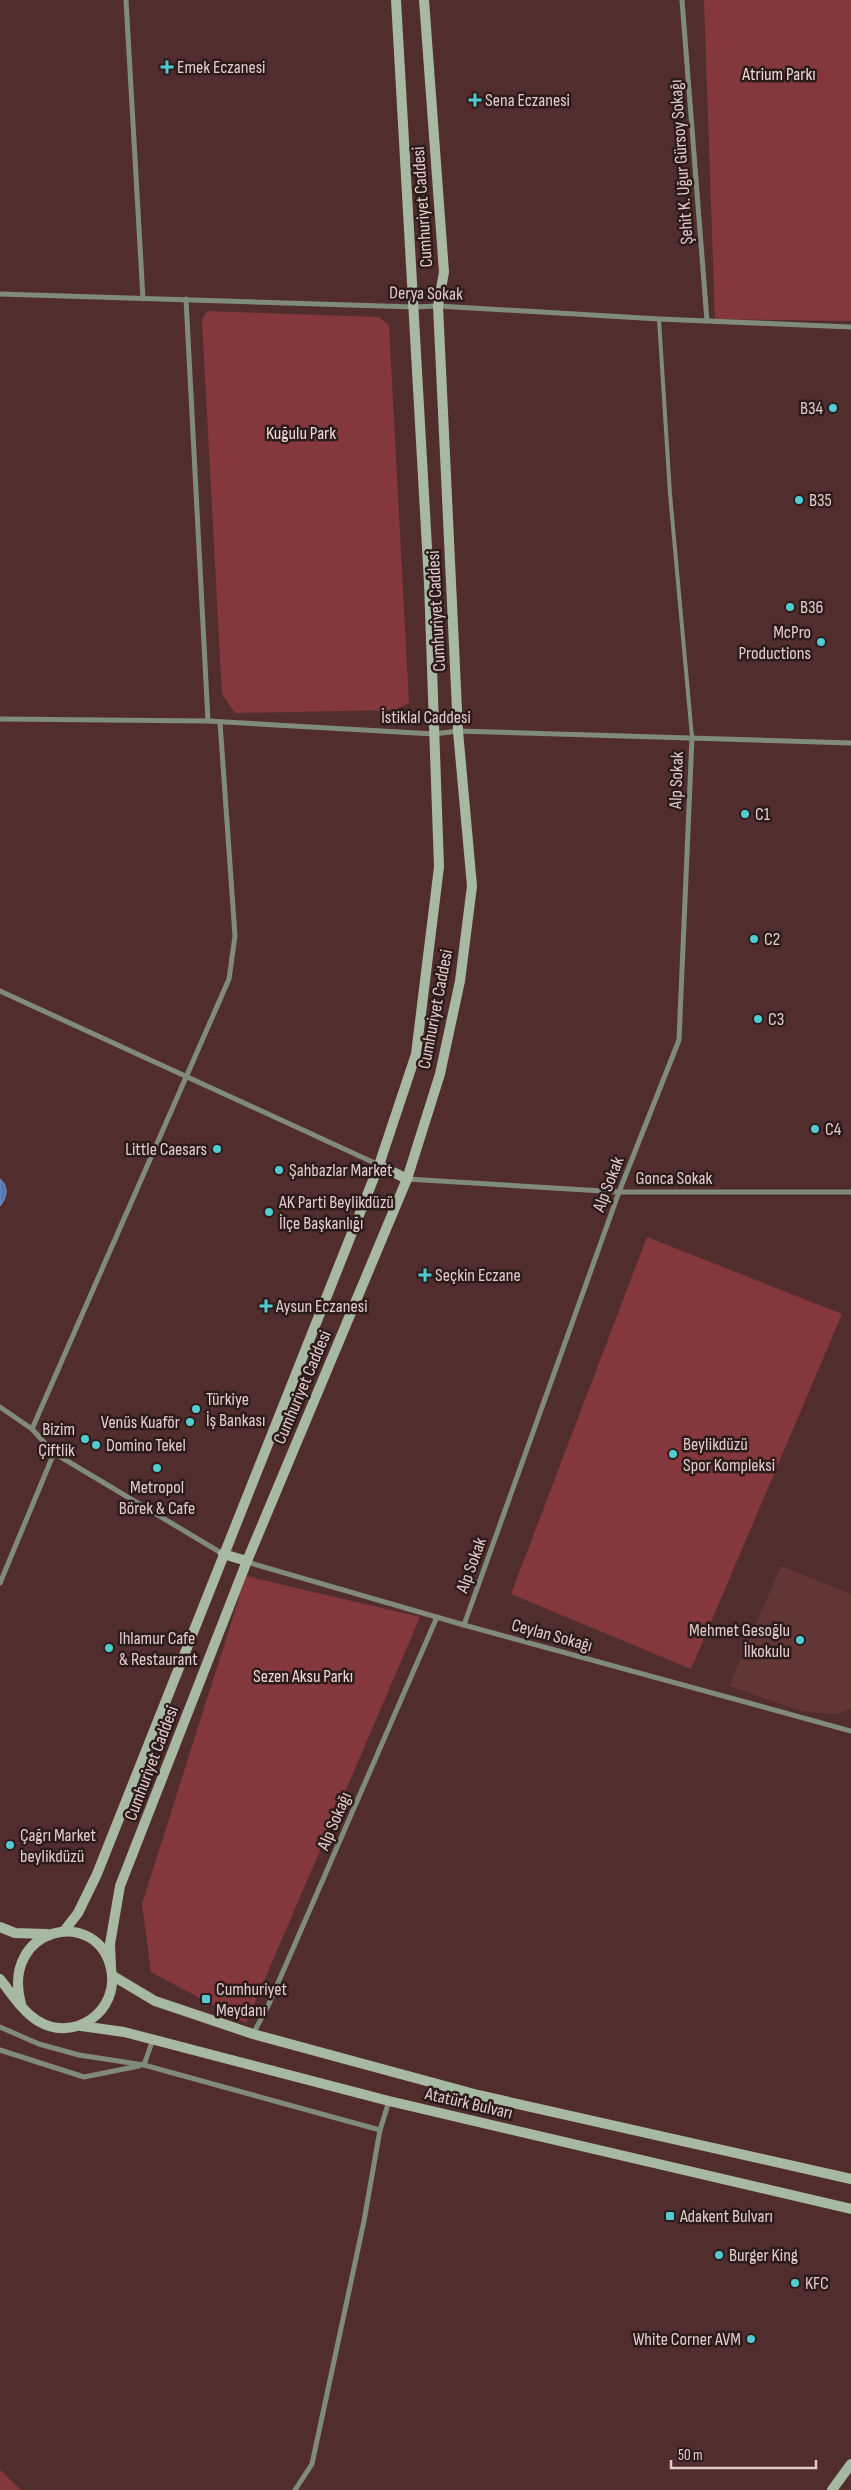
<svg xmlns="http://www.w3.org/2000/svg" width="851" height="2490" font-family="'Sofia Sans Condensed',sans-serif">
  <rect width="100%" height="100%" fill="#522d2e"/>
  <polygon fill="#623537" points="781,1566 851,1594 851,1709 836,1714 801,1711 729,1686"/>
  <g fill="#84383d">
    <polygon points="704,0 851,0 851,321 715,319"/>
    <polygon points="207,311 379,317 389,325 409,703 395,710 235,713 222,694 202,320"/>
    <polygon points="647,1237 842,1314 691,1669 511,1594"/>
    <polygon points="246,1576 420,1617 246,2023 151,1972 142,1904"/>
    <polygon points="0,2470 21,2490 0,2490"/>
  </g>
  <path fill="#517ab8" stroke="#7d92be" d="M0 1179C9 1186 7 1198 0 1206Z"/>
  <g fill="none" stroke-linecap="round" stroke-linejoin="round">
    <polyline stroke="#808b7c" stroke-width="4" points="659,319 670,494 692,737"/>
    <g stroke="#808b7c" stroke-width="5">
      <polyline points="126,0 143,299"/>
      <polyline points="682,0 707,321"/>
      <polyline points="0,294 414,307 438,306 659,319 851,327"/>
      <polyline points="186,299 208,721"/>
      <polyline points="0,719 208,721 434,734 458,731 851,743"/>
      <polyline points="0,991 379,1165"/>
      <polyline points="407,1179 619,1192 851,1192"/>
      <polyline points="0,1407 32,1429 54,1453 223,1554"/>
      <polyline points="32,1429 229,979 235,936 220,722"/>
      <polyline points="247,1562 464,1625 851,1731"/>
      <polyline points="0,1583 54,1453"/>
      <polyline points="464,1625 619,1192 679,1040 692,737"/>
      <polyline points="0,2027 39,2044 79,2055 144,2065"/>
      <polyline points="253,2034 268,2006 437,1617"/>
      <polyline points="153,2039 144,2065 380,2130"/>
      <polyline points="0,2050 84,2077 139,2066"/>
      <polyline points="295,2490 312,2464 364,2221 380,2130 389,2101"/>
    </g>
    <g stroke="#a7b9a2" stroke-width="10">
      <polyline points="379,1165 407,1179"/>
      <polyline points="223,1554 247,1561"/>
      <polyline points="0,1927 15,1933 47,1934"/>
      <polyline points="64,1931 78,1913 97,1874 379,1165 416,1054 439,867 429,583 396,0"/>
      <polyline points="111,1966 110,1944 120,1886 247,1561 407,1179 440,1074 460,981 472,886 458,731 438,306 444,272 424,0"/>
      <polyline points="113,1976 155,2001 253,2034 478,2095 851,2179"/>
      <path d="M0 1979C11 1993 23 2012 38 2021 74 2043 120 2011 111 1969 98 1906 0 1926 21 2004"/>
      <polyline points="81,2026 124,2032 389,2101 851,2209"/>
      <polyline points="832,2490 851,2464"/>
    </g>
  </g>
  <g fill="#51ccd1" stroke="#2c1b1b" stroke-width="2">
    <path d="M164.5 59.5h5v5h5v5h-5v5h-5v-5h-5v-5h5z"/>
    <path d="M472.5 92.5h5v5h5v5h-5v5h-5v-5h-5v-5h5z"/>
    <circle cx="833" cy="408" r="5"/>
    <circle cx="799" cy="500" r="5"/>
    <circle cx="790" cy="607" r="5"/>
    <circle cx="821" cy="642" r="5"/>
    <circle cx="745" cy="814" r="5"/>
    <circle cx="754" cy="939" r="5"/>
    <circle cx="758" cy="1019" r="5"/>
    <circle cx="815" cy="1129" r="5"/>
    <circle cx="217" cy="1149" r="5"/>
    <circle cx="279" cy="1170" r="5"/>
    <circle cx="269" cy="1212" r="5"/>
    <path d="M422.5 1267.5h5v5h5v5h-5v5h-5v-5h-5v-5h5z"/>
    <path d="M263.5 1298.5h5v5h5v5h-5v5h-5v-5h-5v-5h5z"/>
    <circle cx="196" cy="1409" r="5"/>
    <circle cx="190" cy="1422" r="5"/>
    <circle cx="85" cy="1439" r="5"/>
    <circle cx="96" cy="1445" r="5"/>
    <circle cx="673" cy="1454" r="5"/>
    <circle cx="157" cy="1468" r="5"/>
    <circle cx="800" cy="1640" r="5"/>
    <circle cx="109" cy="1648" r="5"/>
    <circle cx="10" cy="1845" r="5"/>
    <rect x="201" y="1994" width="10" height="10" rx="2.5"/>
    <rect x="665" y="2211" width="10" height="10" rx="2.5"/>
    <circle cx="719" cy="2255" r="5"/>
    <circle cx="795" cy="2283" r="5"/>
    <circle cx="751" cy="2339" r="5"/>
  </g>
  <g text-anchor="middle" stroke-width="5" stroke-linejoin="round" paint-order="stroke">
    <g font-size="18" fill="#e4cbcb" stroke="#2c1b1b" text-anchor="start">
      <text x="177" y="73">Emek Eczanesi</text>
      <text x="485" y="106">Sena Eczanesi</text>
      <text x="823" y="414" text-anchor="end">B34</text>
      <text x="809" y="506">B35</text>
      <text x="800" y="613">B36</text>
      <text x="811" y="638" text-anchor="end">McPro<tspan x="811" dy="21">Productions</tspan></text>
      <text x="755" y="820">C1</text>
      <text x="764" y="945">C2</text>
      <text x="768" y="1025">C3</text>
      <text x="825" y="1135">C4</text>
      <text x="207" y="1155" text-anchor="end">Little Caesars</text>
      <text x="289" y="1176">Şahbazlar Market</text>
      <text x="279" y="1208">AK Parti Beylikdüzü<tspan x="279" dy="21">İlçe Başkanlığı</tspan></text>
      <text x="435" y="1281">Seçkin Eczane</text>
      <text x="276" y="1312">Aysun Eczanesi</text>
      <text x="206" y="1405">Türkiye<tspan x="206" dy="21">İş Bankası</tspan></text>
      <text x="180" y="1428" text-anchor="end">Venüs Kuaför</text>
      <text x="75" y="1435" text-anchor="end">Bizim<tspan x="75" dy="21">Çiftlik</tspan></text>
      <text x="683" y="1450">Beylikdüzü<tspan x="683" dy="21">Spor Kompleksi</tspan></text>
      <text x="106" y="1451">Domino Tekel</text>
      <text x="157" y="1493" text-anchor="middle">Metropol<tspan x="157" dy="21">Börek &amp; Cafe</tspan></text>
      <text x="790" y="1636" text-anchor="end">Mehmet Gesoğlu<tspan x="790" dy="21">İlkokulu</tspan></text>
      <text x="119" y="1644">Ihlamur Cafe<tspan x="119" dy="21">&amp; Restaurant</tspan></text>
      <text x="20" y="1841">Çağrı Market<tspan x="20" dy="21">beylikdüzü</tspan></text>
      <text x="216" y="1995">Cumhuriyet<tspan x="216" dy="21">Meydanı</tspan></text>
      <text x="680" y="2222">Adakent Bulvarı</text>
      <text x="729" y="2261">Burger King</text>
      <text x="805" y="2289">KFC</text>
      <text x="741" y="2345" text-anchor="end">White Corner AVM</text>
    </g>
    <g font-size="18" fill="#f1d8d8" stroke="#2c1b1b">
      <text x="779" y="80">Atrium Parkı</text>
      <text x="301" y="439">Kuğulu Park</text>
      <text x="303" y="1682">Sezen Aksu Parkı</text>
    </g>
    <g font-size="18" fill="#e4cbcb" stroke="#2c1b1b">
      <text transform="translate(681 162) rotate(-94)" y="6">Şehit K. Uğur Gürsoy Sokağı</text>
      <text transform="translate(422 207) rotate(-94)" y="6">Cumhuriyet Caddesi</text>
      <text transform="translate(426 293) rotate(1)" y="6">Derya Sokak</text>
      <text transform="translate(436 611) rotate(-93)" y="6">Cumhuriyet Caddesi</text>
      <text x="426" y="723">İstiklal Caddesi</text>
      <text transform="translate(676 780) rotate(-88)" y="6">Alp Sokak</text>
      <text transform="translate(435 1009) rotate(-79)" y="6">Cumhuriyet Caddesi</text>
      <text x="674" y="1184">Gonca Sokak</text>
      <text transform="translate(608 1184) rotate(-69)" y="6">Alp Sokak</text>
      <text transform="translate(302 1387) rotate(-67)" y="6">Cumhuriyet Caddesi</text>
      <text transform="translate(471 1565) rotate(-70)" y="6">Alp Sokak</text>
      <text transform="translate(552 1635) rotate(15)" y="6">Ceylan Sokağı</text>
      <text transform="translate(151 1763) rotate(-69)" y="6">Cumhuriyet Caddesi</text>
      <text transform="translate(334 1821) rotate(-67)" y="6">Alp Sokağı</text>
      <text transform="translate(469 2103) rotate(13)" y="6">Atatürk Bulvarı</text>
    </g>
  </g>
  <path d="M671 2460v8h145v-8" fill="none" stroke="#e4cbcb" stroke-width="2.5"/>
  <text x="678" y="2460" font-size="15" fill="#e4cbcb" stroke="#2c1b1b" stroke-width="4" paint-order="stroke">50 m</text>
</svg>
